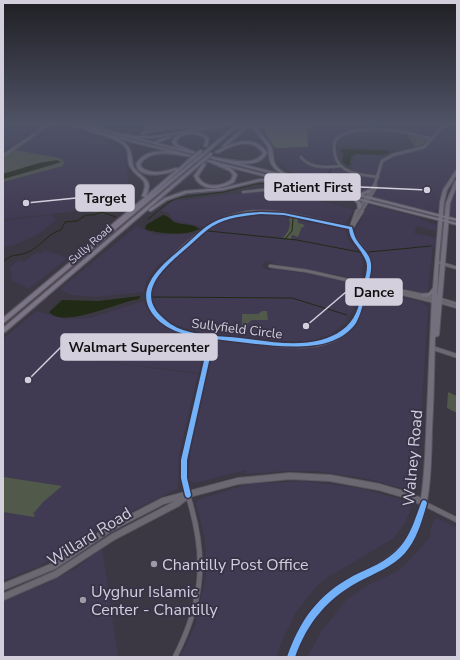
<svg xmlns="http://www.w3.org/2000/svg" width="460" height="660" font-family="'Nunito Sans',sans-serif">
  <rect width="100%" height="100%" fill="#3b3843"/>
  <g fill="#413a53" fill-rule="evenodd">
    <polygon points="3,125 41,125 3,151"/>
    <polygon points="48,125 56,125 103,140 125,153 131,204 3,220 3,182 26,175 61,167 58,157 17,150 16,148"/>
    <path d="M307 125H457V171L442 191 438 209 433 212 317 182 290 171 276 159 275 148 308 147ZM385 131 402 132 432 139 419 149 384 160 379 157 359 154 354 158 351 171 341 165 338 161 334 147 335 140 351 132Z"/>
    <polygon points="457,181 457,220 447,217 448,205"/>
    <polygon points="300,187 325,193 320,201 352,209 353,210 346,224 262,211 227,215 204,227 173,220 170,214 160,210 173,201"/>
    <polygon points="368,205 421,218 420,219 437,225 436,231 417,226 414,233 437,238 436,245 433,245 428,291 424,293 369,281 371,265 367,252 357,240 355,231"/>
    <polygon points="255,214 281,216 345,230 348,239 362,257 363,266 361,279 275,264 269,261 264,262 262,265 263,268 268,270 275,269 310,274 356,284 359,287 354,309 346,322 331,334 309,341 284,341 199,332 172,324 161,316 154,307 151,297 151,289 153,281 162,268 210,227 227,219"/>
    <polygon points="49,215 57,219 37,235 14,245 3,247 3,221"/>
    <polygon points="137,226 156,235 195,234 156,267 146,281 144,292 95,297 72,295 60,289"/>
    <polygon points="45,250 67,258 29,289 12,281 10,267 19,260 24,262 37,252 41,254"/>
    <polygon points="369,289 422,302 428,307 420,438 417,448 414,488 409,490 369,479 317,471 285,471 246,474 246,470 195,483 189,480 190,452 215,341 296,348 314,347 333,341 348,332 356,323 362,312 366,290"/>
    <polygon points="144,301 148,311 164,327 186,336 205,340 199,373 67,357 198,374 179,455 178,488 102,526 38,567 3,580 3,339 36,311 65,319 90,318"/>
    <polygon points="303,481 360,488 409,502 411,507 406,521 394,538 330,576 316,587 296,612 281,643 276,657 180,657 195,626 206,575 205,539 196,504 197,500 248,484"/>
    <polygon points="437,518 457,528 457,657 307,657 322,631 346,600 366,586 398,571 409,561 430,537 432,524"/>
    <polygon points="102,548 118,657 3,657 3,601 45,584 77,567"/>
  </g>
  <g fill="#51594a">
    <polygon points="411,134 428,138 429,140 422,145 415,147 408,136"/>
    <polygon points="15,150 60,158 64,162 63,166 3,182 3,179 56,164 61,161 39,163 3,174 3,158"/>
    <path d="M292 217 298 219V223L303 224 305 227H302L298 237 292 235 291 239 283 238C287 233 292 226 289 219Z"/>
    <polygon points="262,311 267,311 268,320 252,320 248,323 247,331 238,331 238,328 242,326 242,314 258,314"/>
    <polygon points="448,392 457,396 457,413 447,408"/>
    <polygon points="3,477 62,486 43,502 33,514 35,515 34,517 3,512"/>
  </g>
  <g fill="#626e55">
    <polygon points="147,125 205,125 144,134 149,136 139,136"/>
    <polygon points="263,125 307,125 308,147 275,148 266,135"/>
  </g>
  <g fill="#212a14">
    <polygon points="343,149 387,150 389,153 383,155 355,154 351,157 350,165 347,166 342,161 344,154 340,151"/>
    <polygon points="57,160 61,162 3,179 3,174 39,163"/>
    <path d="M163 215C170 216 171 222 177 223 184 225 195 224 199 229 188 236 157 234 145 229L146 225Z"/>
    <path d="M140 296 139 299C121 301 64 329 49 312L62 300 99 301Z"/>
  </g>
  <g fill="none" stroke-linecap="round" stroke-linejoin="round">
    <g stroke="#212a14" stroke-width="1">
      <polyline points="304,178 325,180 331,169"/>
      <polyline points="148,219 169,202 177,198 224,192 255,184 280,183"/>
      <polyline points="199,229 201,230"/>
      <polyline points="208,231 297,240 359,252"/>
      <polyline points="285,239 292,231 293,219"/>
      <polyline points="369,252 431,246"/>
      <path d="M3 262C14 252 15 257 26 253 40 248 48 233 61 230L65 222 77 221 86 215H94L102 212 116 217"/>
      <polyline points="152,297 292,298 347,315"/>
    </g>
    <g stroke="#595660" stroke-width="3.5">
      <g id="minor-far3">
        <path d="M301 157C309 168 327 168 340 166"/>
        <path d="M378 177C362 175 339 174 335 155 334 149 333 144 336 139 357 121 409 132 433 139"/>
        <polyline points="243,192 282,188 293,182"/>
      </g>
    </g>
    <g stroke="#595660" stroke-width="4">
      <g id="minor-far2">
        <polyline points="437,262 457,268"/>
        <polyline points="270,266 307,271 365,284"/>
        <polyline points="440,299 457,304"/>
        <polyline points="440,302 457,307"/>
      </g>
    </g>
    <g stroke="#595660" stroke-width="5.5">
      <polyline id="minor-far1" points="433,348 457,356"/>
    </g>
    <g stroke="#595660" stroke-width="6">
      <g id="minor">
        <polyline points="425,504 457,520"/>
        <path d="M175 657C204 600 207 556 188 496"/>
      </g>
    </g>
    <g stroke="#595660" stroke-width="4">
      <g id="tertiary-far3">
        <polyline points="455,125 457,126"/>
        <polyline points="3,156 48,125"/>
        <polyline points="357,212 375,184"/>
        <polyline points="361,212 376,187 375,184 382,161 393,155 424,147 444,125"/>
      </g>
    </g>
    <g stroke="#595660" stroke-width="5">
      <g id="tertiary-far2">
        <polyline points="352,227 362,211"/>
        <path d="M351 228C352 240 361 245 366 255 374 271 362 309 353 323"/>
        <polyline points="351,228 357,211"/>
        <polyline points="365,284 437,302"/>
        <polyline points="366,284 435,298"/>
        <path d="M165 323C132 299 154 275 176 254 197 234 216 218 246 213 280 208 317 222 351 228"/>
      </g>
    </g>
    <g stroke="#595660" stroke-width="6">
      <g id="tertiary-far1">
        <path d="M164 322C186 339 215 338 241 340 273 344 332 357 353 322"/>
        <polyline points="184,470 184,460 212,337"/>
      </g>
    </g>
    <g stroke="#595660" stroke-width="8">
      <polyline id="tertiary" points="184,469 184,478 188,495"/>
    </g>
    <g stroke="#595660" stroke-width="8">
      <g id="secondary">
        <polyline points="3,587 54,566 111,528 163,501 238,481 290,476 330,478 379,487 410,496 424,503"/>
        <polyline points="3,597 56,574 113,537 178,503 188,495"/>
      </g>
    </g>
    <g stroke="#595660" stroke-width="2">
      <path id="primary" d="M456 170H457V174L447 190 444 202 439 258 437 300 446 203 455 181 457 180V185L450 203 439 335 438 336 435 337C434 367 434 397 432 428 431 465 432 518 408 548 395 564 376 572 358 582 327 599 307 624 295 657H287C300 621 318 596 352 577 370 567 389 560 402 544 422 521 423 486 425 457 426 434 427 411 428 388 429 357 431 325 432 294L430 296 423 297 421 295V294L429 293 433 288 440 202 443 190Z"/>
    </g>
    <g stroke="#595660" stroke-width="2">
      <g id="trunk">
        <polygon points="76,125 95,130 95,131 94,132 70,125"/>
        <polygon points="90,126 294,177 295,178 293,179 89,128 89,126"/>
        <polygon points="104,133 180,152 181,153 178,154 104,135"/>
        <polygon points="193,156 457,223 457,225 358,200 361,203 361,208 359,209 358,209 357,203 353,199 193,158"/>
        <polygon points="310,182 359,194 368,190 370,190 370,192 363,195 457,219 457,221 310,184"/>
      </g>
    </g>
    <g stroke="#595660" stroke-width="2.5">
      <g id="motorway">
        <path d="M218 125H227L192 132 202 133 209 138 207 147 204 146 206 139C198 132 181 131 176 142L178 145 195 152V154H194L176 147 172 142 174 138 182 133C162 137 136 142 116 134L118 133 136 136H155Z"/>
        <polygon points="236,125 239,125 207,153 205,153 205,151"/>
        <path d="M247 125H250L226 146C241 140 257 137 267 153 266 154 264 158 263 158 254 168 228 162 217 160V158H218C231 160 255 167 263 153 253 137 232 145 218 153L215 152 224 147 222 146 223 145Z"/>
        <path d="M253 125H257C259 134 266 138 271 146 274 151 272 158 275 164 281 176 304 180 316 183V185C304 184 278 176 272 165 268 159 270 152 267 146 263 138 255 135 253 125Z"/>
        <path d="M87 129C97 130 127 139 130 150 133 156 131 162 134 168 143 180 154 178 146 196L176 170C166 174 148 178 139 170 138 169 137 166 136 164 139 160 141 157 145 155 156 149 182 151 193 156L191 157C175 154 151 148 140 164L142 168C153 175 164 172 176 168L178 169 189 159 192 160 152 195 194 160 197 161 5 322 3 323V318L110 229 109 228V227L145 197 142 196C150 177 139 181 131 168 127 163 129 157 127 150 124 139 97 134 87 131Z"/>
        <polygon points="168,136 171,137 155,144 152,143"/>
        <path d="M212 161H214L232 169 237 175 234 182C221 190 201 192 194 176L203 163H204L206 164 198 176C204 189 221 187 231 180L233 175 230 171 212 163Z"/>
        <polygon points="199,162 202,163 5,332 3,333 3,328"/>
        <polygon points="260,179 293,181 295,182 293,183 260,181 223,190 187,193 167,200 151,211 150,211 148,210 165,198 185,191 223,188"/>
      </g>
    </g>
    <use href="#minor-far3" stroke="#6b6871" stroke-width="2"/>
    <use href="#minor-far2" stroke="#6b6871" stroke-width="2.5"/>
    <use href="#minor-far1" stroke="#6b6871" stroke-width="3.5"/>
    <use href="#minor" stroke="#6b6871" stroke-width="4.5"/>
    <use href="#tertiary-far3" stroke="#6b6871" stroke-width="2.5"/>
    <use href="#tertiary-far2" stroke="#6b6871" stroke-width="3.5"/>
    <use href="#tertiary-far1" stroke="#6b6871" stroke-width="4.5"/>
    <use href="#tertiary" stroke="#6b6871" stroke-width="6"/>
    <use href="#secondary" stroke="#6b6871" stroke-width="6"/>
    <use href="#primary" fill="#746f7d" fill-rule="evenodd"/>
    <use href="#trunk" fill="#777282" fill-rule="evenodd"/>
    <use href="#motorway" fill="#7a7486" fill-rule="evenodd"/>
    <g stroke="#595660" stroke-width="5" stroke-linecap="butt">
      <g id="motorway-bridge">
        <polyline points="190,160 201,151"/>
        <polyline points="195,161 206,152"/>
        <polyline points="200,163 211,154"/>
      </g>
    </g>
    <use href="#motorway-bridge" stroke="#7a7486" stroke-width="3.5"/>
    <g stroke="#393348" stroke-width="3">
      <g id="cycleway">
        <path d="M261 212 284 213 352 227C353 231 354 235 356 239 361 248 370 253 371 264 372 274 367 285 365 294 363 304 361 314 356 323 335 353 287 347 256 344 242 342 228 341 214 339L187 460V478L191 495 190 497 188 498 186 497 185 495 181 478V460L209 339C187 336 160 330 149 308 145 299 145 291 150 282 157 268 172 257 183 247 193 239 202 228 214 222 228 215 245 213 261 212ZM261 214 284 215 349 229C350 241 358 245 363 255 365 258 367 262 367 266 367 275 363 284 361 293 360 300 359 307 356 313 350 327 336 336 321 340 295 347 267 341 240 338 221 336 201 336 183 330 174 327 167 322 161 316 136 292 164 268 182 252 191 245 198 237 207 230 222 218 242 216 261 214Z"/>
        <path d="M424 500 426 501 427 503C422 521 417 539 405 553 392 567 375 573 358 582 327 599 307 623 295 657H287C300 620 318 595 353 576 369 568 387 562 400 547 412 533 415 518 422 501Z"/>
      </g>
    </g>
    <use href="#cycleway" fill="#73b2f8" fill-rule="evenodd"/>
  </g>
  <linearGradient id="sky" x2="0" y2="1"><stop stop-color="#201f25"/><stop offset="0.57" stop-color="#4f5366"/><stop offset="1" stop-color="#4f5366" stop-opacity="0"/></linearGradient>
  <rect width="460" height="218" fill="url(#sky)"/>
  <g fill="#9e9aa6" stroke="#393348" stroke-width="1.5">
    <circle cx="154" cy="564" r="4"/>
    <circle cx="83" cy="600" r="4"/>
  </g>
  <g text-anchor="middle" stroke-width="4" stroke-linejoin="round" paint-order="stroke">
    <g font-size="11" fill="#d3cfdc" stroke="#393348">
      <text transform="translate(90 244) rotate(-41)" y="4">Sully Road</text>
    </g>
    <g font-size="13" fill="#d3cfdc" stroke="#393348">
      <text transform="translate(237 328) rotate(7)" y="5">Sullyfield Circle</text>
    </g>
    <g font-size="16" fill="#d3cfdc" stroke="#393348">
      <text transform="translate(412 458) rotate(-85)" y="6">Walney Road</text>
      <text transform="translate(89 536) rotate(-32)" y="6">Willard Road</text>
    </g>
    <g font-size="16" fill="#d3cfdc" stroke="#393348" text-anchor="start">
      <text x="162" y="570">Chantilly Post Office</text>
      <text x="91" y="597">Uyghur Islamic<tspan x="91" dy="18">Center - Chantilly</tspan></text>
    </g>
  </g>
  <path fill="none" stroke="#d3cfdc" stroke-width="1.5" d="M427 190L360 187M26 203L76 198M306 326L346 292M28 380L61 347"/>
  <g fill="#d3cfdc" stroke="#393348" stroke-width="1.5">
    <circle cx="427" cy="190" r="4"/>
    <circle cx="26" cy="203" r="4"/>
    <circle cx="306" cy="326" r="4"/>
    <circle cx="28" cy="380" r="4"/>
  </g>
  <g fill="#d3cfdc" stroke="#d3cfdc" stroke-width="1.5">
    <rect x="265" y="174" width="95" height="26" rx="4"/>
    <rect x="76" y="185" width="58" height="26" rx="4"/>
    <rect x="346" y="279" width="56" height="26" rx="4"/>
    <rect x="61" y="334" width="156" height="26" rx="4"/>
  </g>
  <g font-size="14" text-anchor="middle" font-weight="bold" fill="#111">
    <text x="313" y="192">Patient First</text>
    <text x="105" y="203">Target</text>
    <text x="374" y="297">Dance</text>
    <text x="139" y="352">Walmart Supercenter</text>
  </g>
  <rect width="460" height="660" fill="none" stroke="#d3cfdc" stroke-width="8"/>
</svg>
